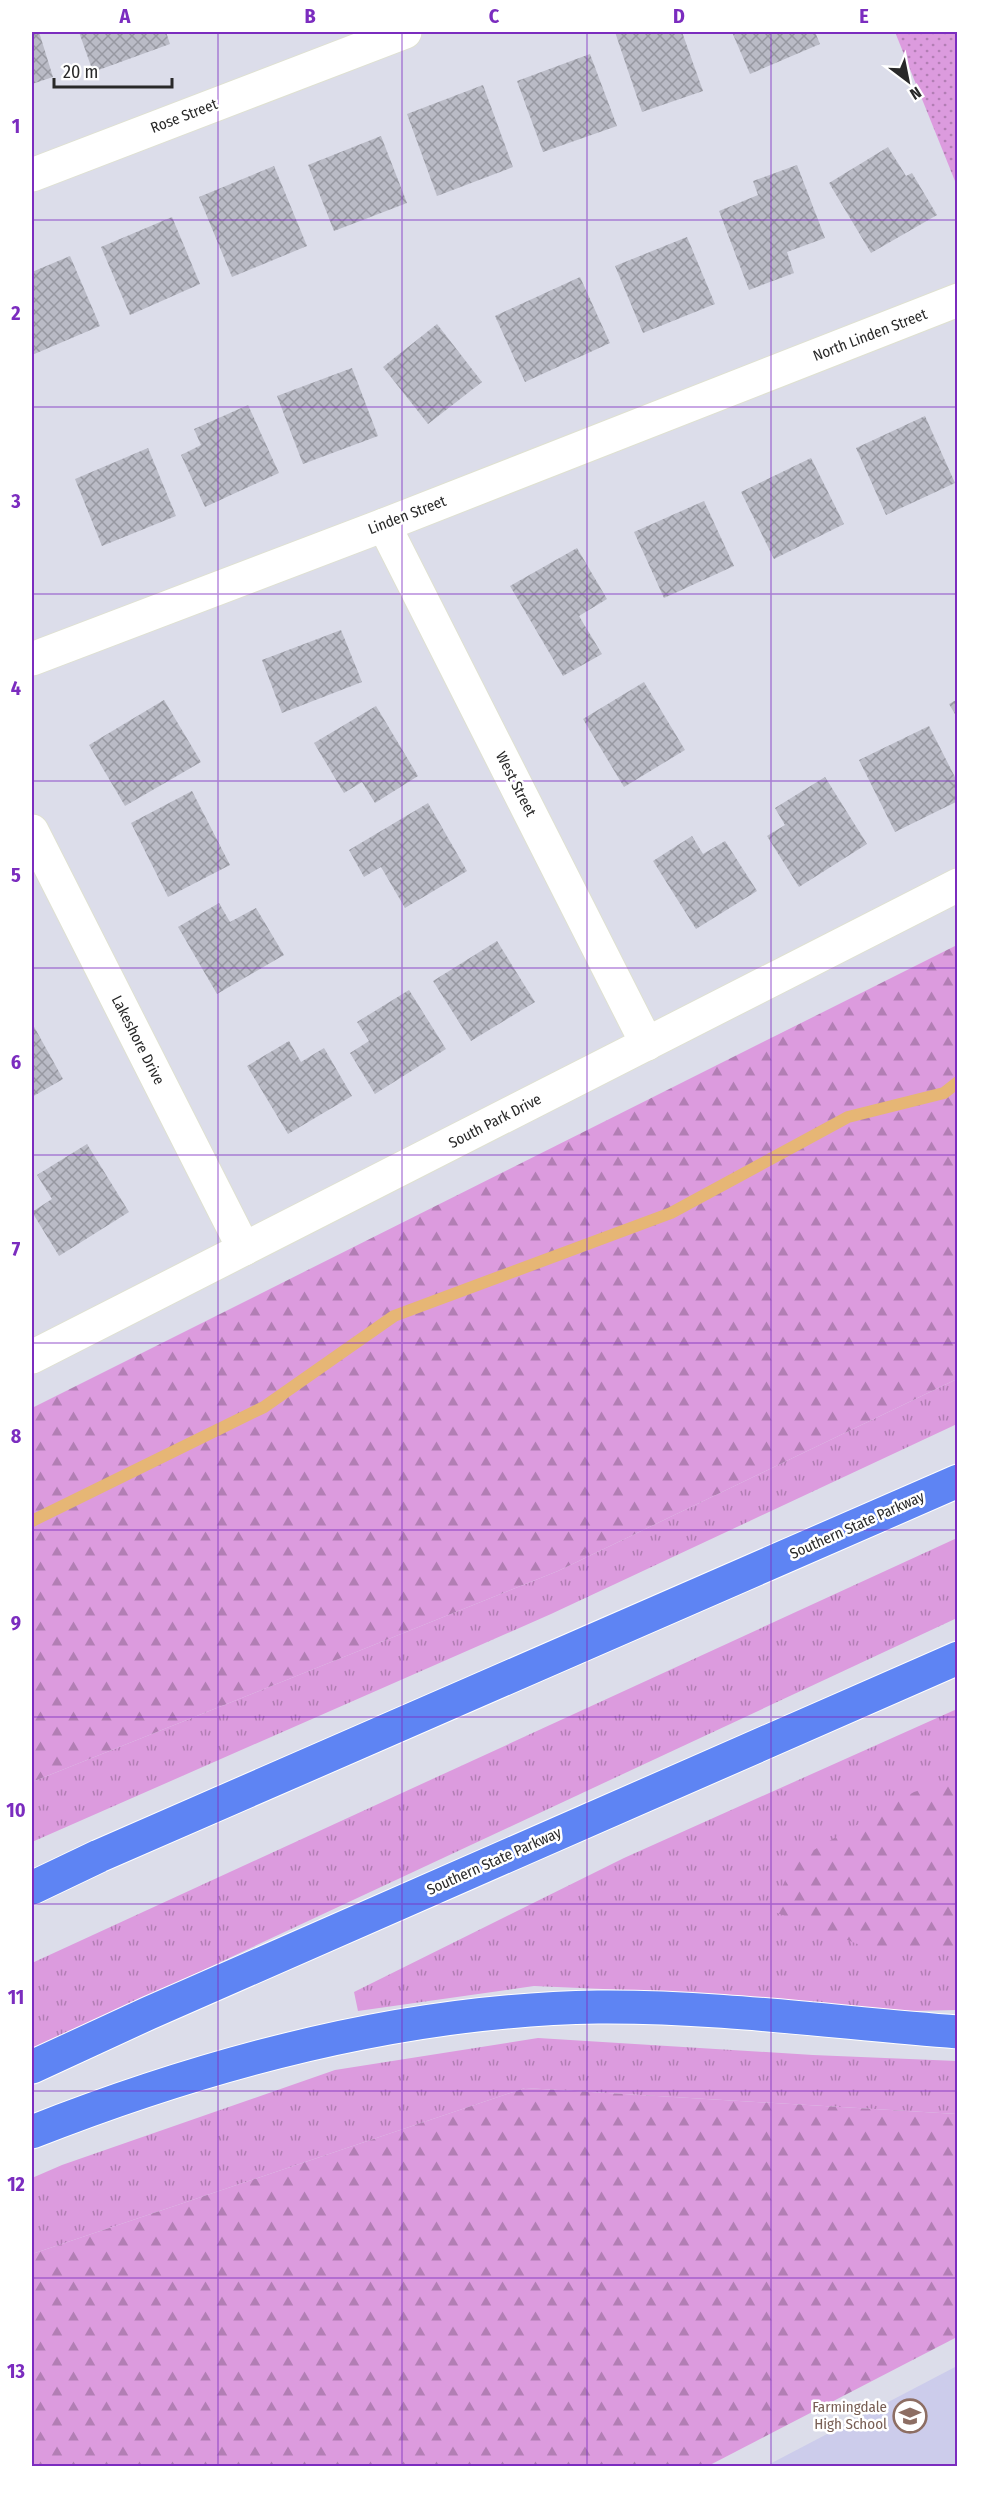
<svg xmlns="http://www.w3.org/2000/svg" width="989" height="2498" font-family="'Fira Sans Condensed',sans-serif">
  <defs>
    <pattern id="grass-tufts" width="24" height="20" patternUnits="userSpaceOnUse" patternTransform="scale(1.5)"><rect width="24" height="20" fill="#dc9bde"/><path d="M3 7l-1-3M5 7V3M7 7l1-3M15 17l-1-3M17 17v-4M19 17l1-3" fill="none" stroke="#b27eb4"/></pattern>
    <pattern id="forest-firs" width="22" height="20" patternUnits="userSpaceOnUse" patternTransform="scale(1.5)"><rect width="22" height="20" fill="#dc9bde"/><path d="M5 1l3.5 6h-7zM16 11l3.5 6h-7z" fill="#b27eb4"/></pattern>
    <pattern id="park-dots" width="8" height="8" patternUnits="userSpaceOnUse" patternTransform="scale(1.5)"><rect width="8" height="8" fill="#dc9bde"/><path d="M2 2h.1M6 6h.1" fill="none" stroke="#b27eb4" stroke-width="1.8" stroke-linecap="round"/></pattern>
    <pattern id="building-cross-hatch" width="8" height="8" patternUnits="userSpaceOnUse" patternTransform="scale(1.5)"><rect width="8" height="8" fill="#babbc6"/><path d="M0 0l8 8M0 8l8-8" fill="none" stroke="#9798a1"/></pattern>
  </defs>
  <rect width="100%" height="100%" fill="#dcddea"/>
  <polygon fill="#cccceb" points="957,2366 957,2466 766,2466"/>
  <g fill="url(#grass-tufts)">
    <polygon points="957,1379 957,1424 551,1614 32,1842 32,1782 558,1571"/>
    <polygon points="957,1538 957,1618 32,2050 32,1963"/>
    <polygon points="957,1709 957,2010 910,2011 718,1994 534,1986 358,2011 354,1992 624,1858"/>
    <polygon points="538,2038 813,2055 957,2061 957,2114 525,2088 32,2254 32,2178 62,2165 335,2070"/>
  </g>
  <g fill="url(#forest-firs)">
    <polygon points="957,945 957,1379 558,1571 32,1782 32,1408"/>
    <polygon points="957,1778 957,1949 868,1948 772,1911 793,1862 914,1792"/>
    <polygon points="525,2088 957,2114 957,2337 708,2466 32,2466 32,2254"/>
  </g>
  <polygon fill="url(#park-dots)" points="895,32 957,32 957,186"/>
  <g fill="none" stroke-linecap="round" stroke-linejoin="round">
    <polyline stroke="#e6b675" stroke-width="12" points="32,1521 264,1407 394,1316 671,1213 848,1117 944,1093 958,1082"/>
  </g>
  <g fill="url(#building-cross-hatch)">
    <polygon points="32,32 39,32 53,77 32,84"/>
    <polygon points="79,32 166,32 170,44 93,72"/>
    <polygon points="615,32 682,32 703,91 642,112"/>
    <polygon points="732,32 815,32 820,44 750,74"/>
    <polygon points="590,54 617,126 543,152 517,81"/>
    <polygon points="483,85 513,167 437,196 407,114"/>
    <polygon points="381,136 407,203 334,231 308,165"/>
    <polygon points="888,147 906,176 912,173 937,215 871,253 829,183"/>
    <polygon points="797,165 825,238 787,252 794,273 749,290 719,211 758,195 753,181"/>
    <polygon points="274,166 307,246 232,277 199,197"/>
    <polygon points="172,217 200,284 130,315 101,247"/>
    <polygon points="687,237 715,304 643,333 615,266"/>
    <polygon points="70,256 100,326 32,355 32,272"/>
    <polygon points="580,277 610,343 525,382 495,316"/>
    <polygon points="437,324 482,382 428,424 383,367"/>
    <polygon points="352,368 378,436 303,464 277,396"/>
    <polygon points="248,405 279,473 205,507 181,455 201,445 194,429"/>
    <polygon points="925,416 955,483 886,515 856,448"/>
    <polygon points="148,448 176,516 102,546 75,479"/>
    <polygon points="811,458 844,524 774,559 741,492"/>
    <polygon points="704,501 734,566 664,598 634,532"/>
    <polygon points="577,548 607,599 579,616 602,654 563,676 510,586"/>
    <polygon points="341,630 362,682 282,713 262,660"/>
    <polygon points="644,682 685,750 624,787 583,719"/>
    <polygon points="958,699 958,719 949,704"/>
    <polygon points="164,700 201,762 125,806 89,745"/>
    <polygon points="376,706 418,776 375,803 362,782 344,793 314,743"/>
    <polygon points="929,726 958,783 958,801 895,832 859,760"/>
    <polygon points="825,777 867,844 799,887 767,836 785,825 775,808"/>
    <polygon points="192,791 230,865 168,897 131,823"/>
    <polygon points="428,803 467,871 405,908 381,867 364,877 349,850"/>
    <polygon points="692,836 703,854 725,841 757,891 696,929 653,861"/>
    <polygon points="219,903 230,922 256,908 284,955 217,994 178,927"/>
    <polygon points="497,941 535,1002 471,1041 433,981"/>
    <polygon points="409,990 446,1049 375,1094 350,1053 369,1041 357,1022"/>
    <polygon points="32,1023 63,1079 32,1097"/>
    <polygon points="289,1041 301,1062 324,1048 352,1096 288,1134 247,1066"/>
    <polygon points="87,1144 129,1212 59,1256 32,1212 52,1199 37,1175"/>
  </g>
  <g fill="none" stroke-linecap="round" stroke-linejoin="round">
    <g stroke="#dfe1d1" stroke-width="35">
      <g id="street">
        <polyline points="32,175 405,32"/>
        <polyline points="384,525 647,1044"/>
        <polyline points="32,831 244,1249"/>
        <polyline points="32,1357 958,885"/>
      </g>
    </g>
    <g stroke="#dfe1d1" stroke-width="35">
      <polyline id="secondary" points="32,659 384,525 958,300"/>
    </g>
    <g stroke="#fff" stroke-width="35">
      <g id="highway">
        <polyline points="32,1888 99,1856 958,1481"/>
        <polyline points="32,2067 149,2013 958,1658"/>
        <path d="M32 2132C210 2062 405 2010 598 2007 718 2006 838 2023 958 2032"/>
      </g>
    </g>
    <use href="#street" stroke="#fff" stroke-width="33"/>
    <use href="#secondary" stroke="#fff" stroke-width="33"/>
    <use href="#highway" stroke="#5e84f3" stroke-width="33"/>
  </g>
  <path fill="none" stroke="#7b2cbf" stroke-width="1.5" stroke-opacity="0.55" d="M218 32V2466M402 32V2466M587 32V2466M771 32V2466M32 220H958M32 407H958M32 594H958M32 781H958M32 968H958M32 1155H958M32 1343H958M32 1530H958M32 1717H958M32 1904H958M32 2091H958M32 2278H958"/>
  <defs>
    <g id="school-ring" transform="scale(1.725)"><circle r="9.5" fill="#fff" stroke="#8d6e63" stroke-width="1.5"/><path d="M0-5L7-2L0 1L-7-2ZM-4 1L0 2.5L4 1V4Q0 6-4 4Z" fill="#8d6e63"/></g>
  </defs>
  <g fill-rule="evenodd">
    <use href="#school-ring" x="910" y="2416"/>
  </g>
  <g text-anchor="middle" stroke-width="5" stroke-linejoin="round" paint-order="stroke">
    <g font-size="15" fill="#292929" stroke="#fff">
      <text transform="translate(184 116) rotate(-21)" y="5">Rose Street</text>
      <text transform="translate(870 335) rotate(-21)" y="5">North Linden Street</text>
      <text transform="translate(407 515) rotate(-21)" y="5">Linden Street</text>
      <text transform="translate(516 784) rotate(63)" y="5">West Street</text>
      <text transform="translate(138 1040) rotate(63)" y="5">Lakeshore Drive</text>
      <text transform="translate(495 1121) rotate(-27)" y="5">South Park Drive</text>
      <text transform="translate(857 1525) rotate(-24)" y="5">Southern State Parkway</text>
      <text transform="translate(494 1861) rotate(-24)" y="5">Southern State Parkway</text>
    </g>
    <g font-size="15" fill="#785e54" stroke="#fff" text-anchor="end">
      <text x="887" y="2412">Farmingdale<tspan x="887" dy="17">High School</tspan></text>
    </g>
  </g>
  <rect width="989" height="2498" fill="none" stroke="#ffffff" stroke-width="66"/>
  <g transform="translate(908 81) rotate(148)" stroke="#ffffff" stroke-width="4.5" paint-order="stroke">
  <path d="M0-4.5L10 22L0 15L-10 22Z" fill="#292929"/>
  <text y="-9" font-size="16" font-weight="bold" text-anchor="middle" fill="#292929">N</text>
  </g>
  <path d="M54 78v9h118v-9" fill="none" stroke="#292929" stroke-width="3"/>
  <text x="63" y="78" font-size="18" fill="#292929" stroke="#ffffff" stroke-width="4.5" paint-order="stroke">20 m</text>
  <rect x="33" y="33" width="923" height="2432" fill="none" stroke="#7b2cbf" stroke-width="2"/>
  <g font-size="20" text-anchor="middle" font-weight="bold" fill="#7b2cbf">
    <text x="125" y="23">A</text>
    <text x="310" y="23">B</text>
    <text x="494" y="23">C</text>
    <text x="679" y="23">D</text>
    <text x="864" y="23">E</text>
    <text x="16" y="133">1</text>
    <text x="16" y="320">2</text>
    <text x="16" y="508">3</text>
    <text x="16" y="695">4</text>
    <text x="16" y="882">5</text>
    <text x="16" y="1069">6</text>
    <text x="16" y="1256">7</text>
    <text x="16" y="1443">8</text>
    <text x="16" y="1630">9</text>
    <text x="16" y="1817">10</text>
    <text x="16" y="2004">11</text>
    <text x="16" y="2191">12</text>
    <text x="16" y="2378">13</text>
  </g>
</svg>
